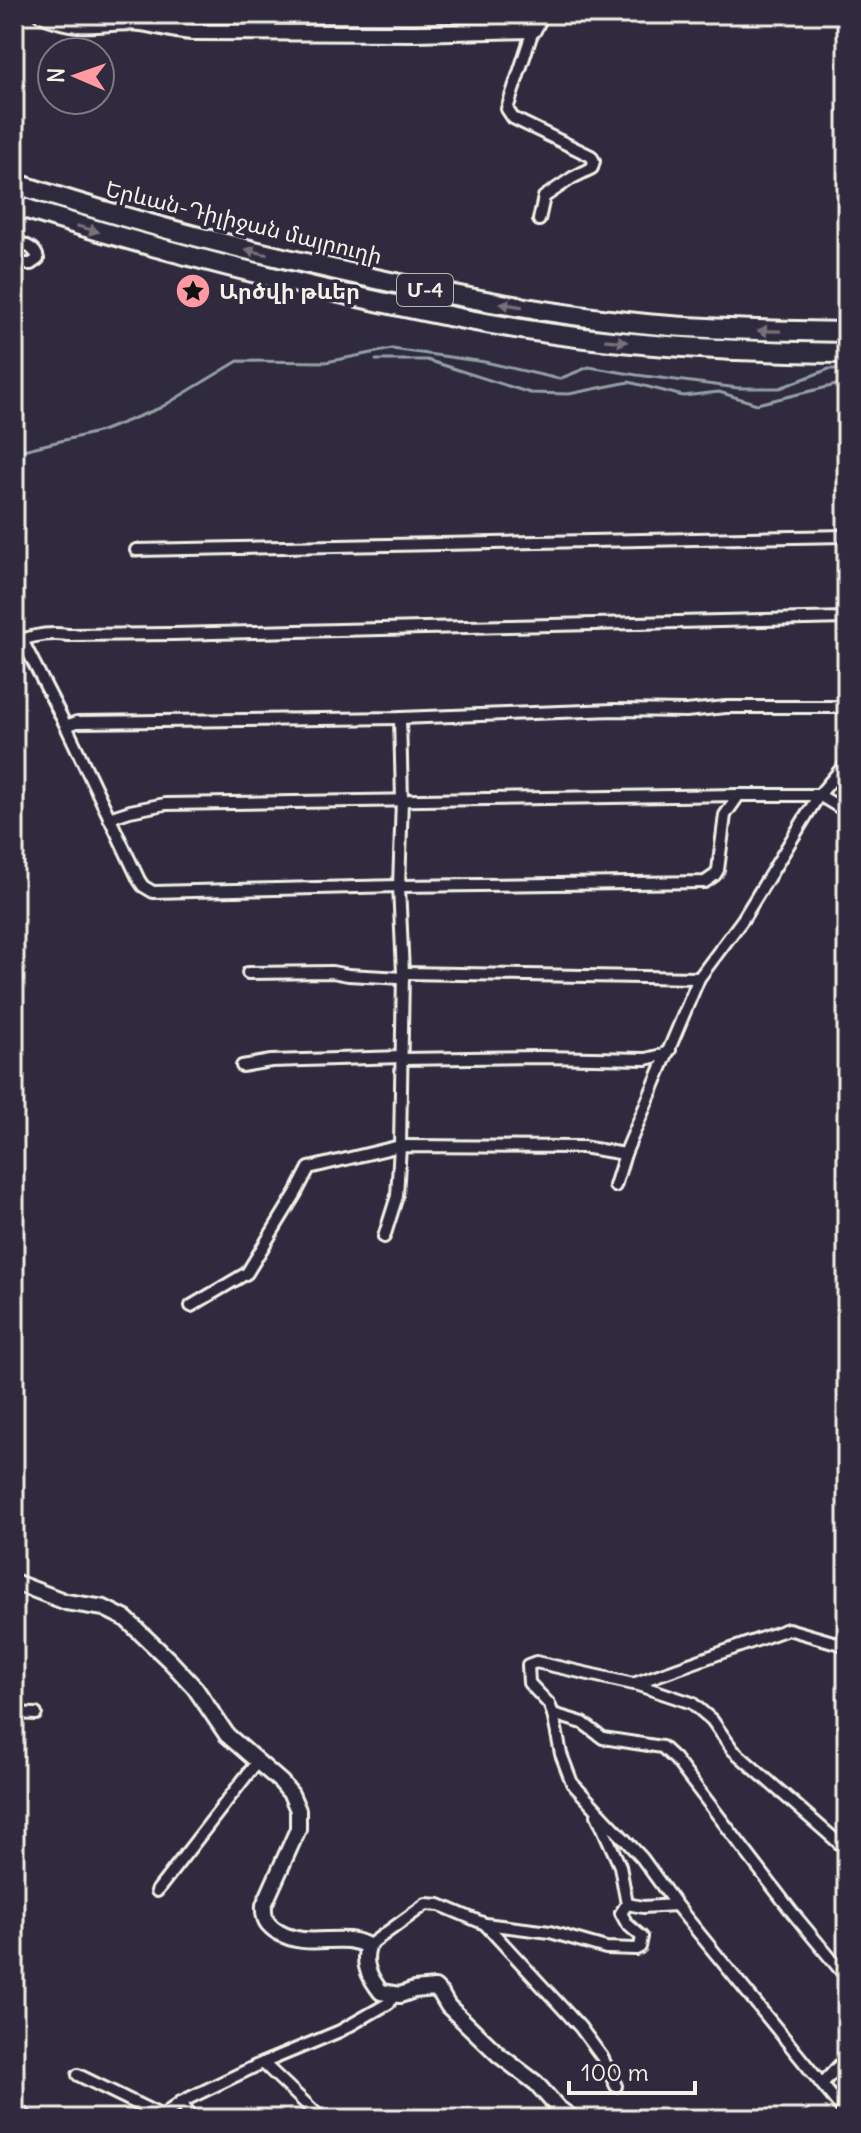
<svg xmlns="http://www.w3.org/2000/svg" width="861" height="2133" font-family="Delius,'Noto Sans Armenian',sans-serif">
  <rect width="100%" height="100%" fill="#2f2a3d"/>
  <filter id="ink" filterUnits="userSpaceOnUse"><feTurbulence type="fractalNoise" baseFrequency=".0125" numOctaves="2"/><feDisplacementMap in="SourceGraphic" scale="16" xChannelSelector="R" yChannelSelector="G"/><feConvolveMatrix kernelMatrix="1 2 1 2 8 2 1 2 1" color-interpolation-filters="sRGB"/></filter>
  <g filter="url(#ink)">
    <path fill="#61695c" stroke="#aaada2" stroke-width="2" d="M14 188C140 225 266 268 394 292 543 320 696 326 847 338V345L715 341 591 331 428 304 217 256 14 195Z"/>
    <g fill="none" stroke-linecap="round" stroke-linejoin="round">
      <g stroke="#92a0a5" stroke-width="3">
        <polyline points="376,360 427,360 530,393 569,394 629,382 683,396 719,392 757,404 836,385 847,385"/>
        <polyline points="14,446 23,450 102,431 160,408 238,361 326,362 392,349 485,362 559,379 589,367 637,375 738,388 780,388 829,369 847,369"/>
      </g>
      <g stroke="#f4f1e8" stroke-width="16">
        <g id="street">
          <polyline points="533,30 507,109 513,118 591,156 594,161 592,168 572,178 544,197 539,220"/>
          <path d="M14 240C24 245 36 247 38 259L31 264H14"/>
          <polyline points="136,550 847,536"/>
          <polyline points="22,640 66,726 139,880 143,886 153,892 399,886 705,882 715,875 718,870 725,815 739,795 819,795 847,812"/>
          <path d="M14 643C32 635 48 632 68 635L173 634 847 618"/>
          <polyline points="66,726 77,722 400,718 614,710 686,711 726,707 847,707"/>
          <polyline points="109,818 130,811 165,804 739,795"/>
          <polyline points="248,973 332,972 348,975 403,978"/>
          <polyline points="403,973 699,978"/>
          <polyline points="402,1059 540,1057 646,1059 662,1055 670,1050"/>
          <polyline points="242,1066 271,1061 402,1057"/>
          <polyline points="615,1186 625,1154 699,978 743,919 819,795 847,762"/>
          <polyline points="384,1237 397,1196 400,1146 403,973 399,886 402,800 400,718"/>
          <polyline points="191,1306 247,1273 296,1193 309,1168 400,1146 582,1147 625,1154"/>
          <polyline points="847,1646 788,1629 633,1684 536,1662 528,1665 529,1683 549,1704 553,1714 561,1754 572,1783 642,1858 676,1905 847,2115"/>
          <polyline points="635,1684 692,1703 712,1720 733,1750 847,1850"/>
          <polyline points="14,1713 36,1714"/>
          <polyline points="553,1714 583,1723 603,1738 662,1747 675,1759 792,1912 847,1978"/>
          <polyline points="157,1891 257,1762"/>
          <polyline points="627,1904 643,1907 676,1905"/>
          <polyline points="485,1924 550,1932 606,1948 636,1949 640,1947 642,1937 627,1924 621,1913 627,1904 620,1866 597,1815"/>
          <polyline points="368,1946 426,1904 440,1905 485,1924 580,2027 602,2057 616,2086"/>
          <polyline points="263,2063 322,2119"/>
          <polyline points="78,2075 162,2116"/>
          <polyline points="822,2084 847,2057"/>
          <polyline points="181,2102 192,2119"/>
          <polyline points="14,2107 29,2119"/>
          <polyline points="158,2119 181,2102 258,2065 340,2031 389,2003 393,1994"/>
        </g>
      </g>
      <g stroke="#f4f1e8" stroke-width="20">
        <g id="secondary">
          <path d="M41 14C53 19 65 23 78 24 99 26 119 20 141 23 158 25 174 31 191 32L414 33 533 30 541 14"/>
          <path d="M14 1582 66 1602 104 1608 126 1619 170 1661 195 1688 227 1735 281 1782 291 1794 298 1810V1829L264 1905C263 1919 267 1925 278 1932 302 1946 324 1938 349 1940 356 1941 362 1943 368 1946 362 1964 370 1978 381 1992L400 1995 414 1990 435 1988 441 1994 448 2006 499 2055 536 2083 558 2108 573 2119"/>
        </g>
      </g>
      <g stroke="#f4f1e8" stroke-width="24">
        <g id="highway">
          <path d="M14 183C120 218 227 246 336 270 446 295 558 317 671 326 730 330 788 331 847 332"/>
          <path d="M14 205C114 237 216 264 318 288 415 310 512 331 611 341 689 349 768 352 847 353"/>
        </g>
      </g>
      <use href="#street" stroke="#2f2a3d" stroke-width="10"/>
      <use href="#secondary" stroke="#2f2a3d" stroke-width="14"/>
      <use href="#highway" stroke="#2f2a3d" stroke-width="18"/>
    </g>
    <defs><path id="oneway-solid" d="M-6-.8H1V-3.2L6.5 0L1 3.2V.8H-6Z" transform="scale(2)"/></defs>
    <g fill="#747079">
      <use href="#oneway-solid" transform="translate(88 229) rotate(16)"/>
      <use href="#oneway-solid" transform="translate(256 252) rotate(-167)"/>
      <use href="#oneway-solid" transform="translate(511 305) rotate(-171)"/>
      <use href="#oneway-solid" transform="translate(769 331) rotate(-179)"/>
      <use href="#oneway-solid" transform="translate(616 341) rotate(5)"/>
    </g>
  </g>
  <defs>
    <g id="sight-disc" transform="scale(1.8)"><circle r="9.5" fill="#ff9aa2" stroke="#2f2a3d"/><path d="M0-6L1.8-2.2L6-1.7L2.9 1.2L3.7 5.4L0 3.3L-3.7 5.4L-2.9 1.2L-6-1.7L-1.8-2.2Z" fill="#111"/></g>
  </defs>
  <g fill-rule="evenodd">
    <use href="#sight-disc" x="193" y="291"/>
  </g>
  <g text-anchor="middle" stroke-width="7" stroke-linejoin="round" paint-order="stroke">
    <rect fill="#2f2a3d" stroke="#b9b5b5" stroke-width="2" x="397" y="274" width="56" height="32" rx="6"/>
    <g font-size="20" font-weight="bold" fill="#f4f1e8">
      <text x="425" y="297">Մ-4</text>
    </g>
    <g font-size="22" fill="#f4f1e8" stroke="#2f2a3d">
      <text transform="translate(244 222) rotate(14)" y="8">Երևան-Դիլիջան մայրուղի</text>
    </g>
    <g font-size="22" font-weight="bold" fill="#f4f1e8" stroke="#2f2a3d" text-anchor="start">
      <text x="219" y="299">Արծվի թևեր</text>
    </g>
  </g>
  <rect width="861" height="2133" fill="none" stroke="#2f2a3d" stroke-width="48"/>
  <rect x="24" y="24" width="813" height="2085" fill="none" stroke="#f4f1e8" stroke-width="3" filter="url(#ink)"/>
  <g transform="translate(76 76) rotate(272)"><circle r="38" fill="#2f2a3d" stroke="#7e7a81" stroke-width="2"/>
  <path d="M0-6L14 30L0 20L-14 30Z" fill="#ff9aa2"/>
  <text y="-12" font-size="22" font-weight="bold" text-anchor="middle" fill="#f4f1e8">N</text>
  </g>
  <path d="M569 2081v12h126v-12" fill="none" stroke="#f4f1e8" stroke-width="4"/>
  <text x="581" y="2081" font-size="24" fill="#f4f1e8" stroke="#2f2a3d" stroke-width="6" paint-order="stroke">100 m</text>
</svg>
